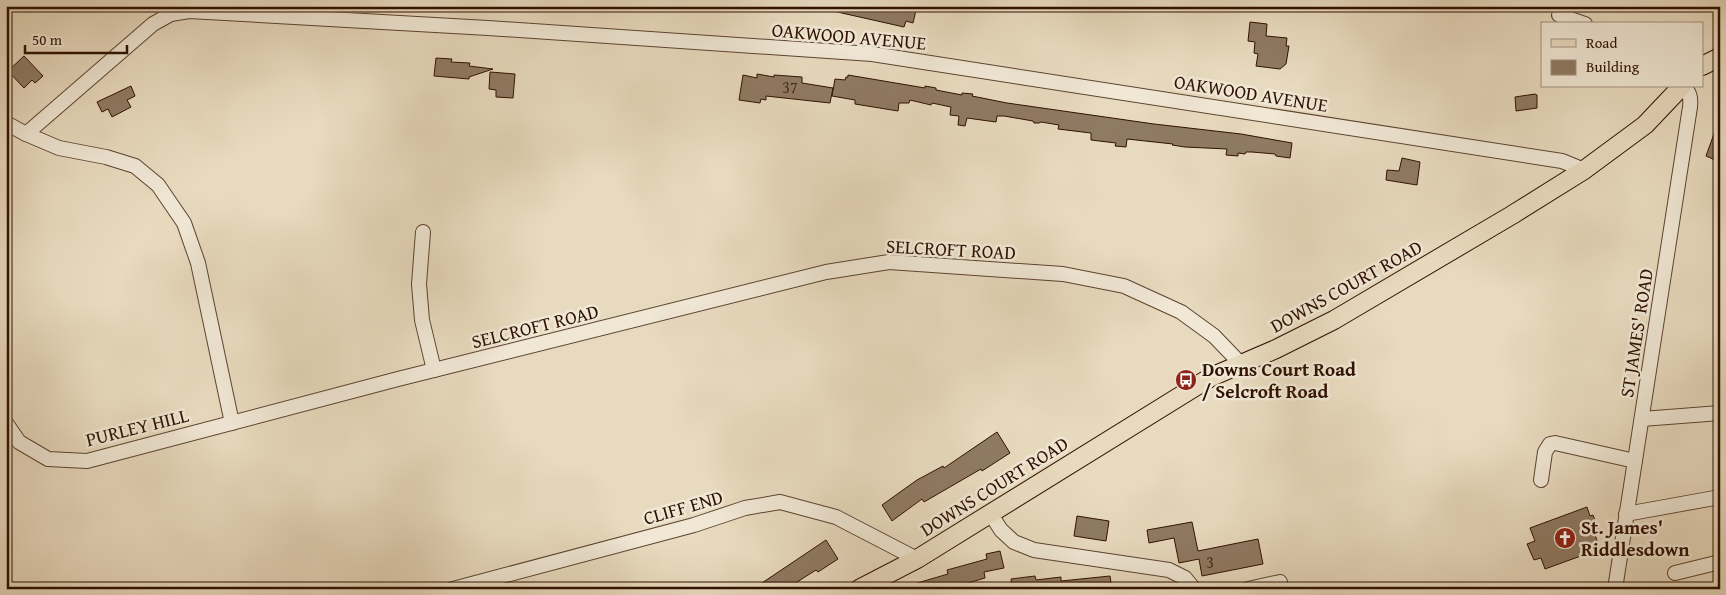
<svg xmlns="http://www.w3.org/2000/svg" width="1726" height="595" font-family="'Gentium Book Plus',serif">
  <rect width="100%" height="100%" fill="#e8dabe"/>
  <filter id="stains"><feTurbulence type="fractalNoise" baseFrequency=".004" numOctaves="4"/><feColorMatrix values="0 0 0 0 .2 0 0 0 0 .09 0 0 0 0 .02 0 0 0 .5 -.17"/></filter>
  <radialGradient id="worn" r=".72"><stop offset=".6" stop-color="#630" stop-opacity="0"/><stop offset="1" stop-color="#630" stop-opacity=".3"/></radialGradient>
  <g fill="#8f7a63" stroke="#2f1101">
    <polygon points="834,6 917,6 913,23 906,21 904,27 833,11"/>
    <polygon points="1250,22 1267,24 1266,36 1287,38 1286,46 1289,46 1286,64 1280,69 1256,66 1258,54 1254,53 1255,42 1248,41"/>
    <polygon points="24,56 43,76 35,83 32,80 24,88 8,71"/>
    <polygon points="436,58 452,59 451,62 470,63 469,66 493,69 469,77 469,79 434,76"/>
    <polygon points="490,72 515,74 513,98 496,97 496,90 489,89"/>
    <polygon points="757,74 774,77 774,75 802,77 802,83 833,88 830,103 766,96 766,100 761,99 760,103 739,100 743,75 757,78"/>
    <polygon points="848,75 925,88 925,86 936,88 936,90 962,95 962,93 973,94 972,96 1007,103 1154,124 1241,134 1292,143 1290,158 1276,156 1275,154 1252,152 1246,152 1245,154 1238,153 1238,156 1226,155 1227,149 1185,147 1172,145 1173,144 1127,139 1126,147 1115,146 1116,143 1091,140 1091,133 1058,129 1059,125 1041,122 1039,123 1034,123 1033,121 1004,116 997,116 996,122 967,118 965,126 958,125 959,116 950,115 951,107 932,103 931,105 910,100 909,103 899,103 898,111 855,104 855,100 832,96 835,79 845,80 846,77 848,77"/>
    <polygon points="131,86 135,96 127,100 131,107 112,117 108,109 102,112 97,102"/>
    <polygon points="1535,94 1537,95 1537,108 1516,111 1515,97"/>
    <polygon points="1719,120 1720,120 1720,162 1706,156"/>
    <polygon points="1402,158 1420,162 1417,185 1386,180 1387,170 1399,171"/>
    <polygon points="997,432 1010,453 982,471 981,469 924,502 922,499 892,521 882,505 917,480 943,466 944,468"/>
    <polygon points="1587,507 1590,516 1593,515 1600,533 1595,535 1600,549 1545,569 1541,558 1534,560 1527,544 1535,541 1530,528"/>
    <polygon points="1077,516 1109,521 1106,541 1074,536"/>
    <polygon points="1192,522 1198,551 1258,539 1263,564 1202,576 1199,559 1179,563 1174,538 1149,543 1147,530"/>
    <polygon points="826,540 838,559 818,572 816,570 786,589 753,589"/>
    <polygon points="1000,551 1004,568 984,572 985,578 961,585 962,589 908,589 907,586 948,574 947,570 987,559 986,554"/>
    <polygon points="1035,576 1036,580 1061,577 1061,581 1110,576 1112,589 1012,589 1011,579"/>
  </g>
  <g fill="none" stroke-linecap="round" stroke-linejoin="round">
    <g stroke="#5d4330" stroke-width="16">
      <g id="minor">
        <polyline points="1559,15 1585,24"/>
        <polyline points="6,123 26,134 59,148 106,157 135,166 158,185 184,223 198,263 232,423"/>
        <polyline points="26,134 153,24 171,14 189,11 488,28 872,54 1562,161 1584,170"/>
        <polyline points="423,232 419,284 422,320 434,370"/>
        <polyline points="1642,419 1720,413"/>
        <polyline points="6,423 19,442 48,459 87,461 398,379 826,272 889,262 1063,274 1124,286 1181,312 1214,336 1240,363"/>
        <polyline points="1541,480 1545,452 1550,444 1555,443 1635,461"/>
        <polyline points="990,513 1001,530 1014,542 1034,550 1169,570 1185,578 1194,589"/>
        <polyline points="1626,514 1720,497"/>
        <polyline points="1675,573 1720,562"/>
        <polyline points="453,589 694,525 745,508 780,502 836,517 917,559"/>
        <polyline points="1248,589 1280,582 1281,589"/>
        <path d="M1615 589 1690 107C1691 97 1690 93 1683 86"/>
      </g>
    </g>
    <g stroke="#2f1101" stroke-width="20">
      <g id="major">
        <polyline points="1702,66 1720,57"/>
        <polyline points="859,589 917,559 1211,377 1276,349 1334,320 1512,215 1584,170 1645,125 1682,86"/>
      </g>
    </g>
    <use href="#minor" stroke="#f0e7d5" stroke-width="14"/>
    <use href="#major" stroke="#e8dabe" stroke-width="18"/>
  </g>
  <defs>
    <g id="bus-disc" transform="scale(1.125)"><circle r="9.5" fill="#8f2418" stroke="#f0e7d5"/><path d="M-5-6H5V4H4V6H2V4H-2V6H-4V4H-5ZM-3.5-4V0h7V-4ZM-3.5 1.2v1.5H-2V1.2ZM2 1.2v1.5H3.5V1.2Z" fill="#fff"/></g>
    <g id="church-disc" transform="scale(1.125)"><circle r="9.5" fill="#8f2418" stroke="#f0e7d5"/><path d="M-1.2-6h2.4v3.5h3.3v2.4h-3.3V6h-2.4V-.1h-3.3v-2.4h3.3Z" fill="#fff"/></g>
  </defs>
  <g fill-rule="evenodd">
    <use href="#bus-disc" x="1186" y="380"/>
    <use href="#church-disc" x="1565" y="538"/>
  </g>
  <g text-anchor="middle" stroke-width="5" stroke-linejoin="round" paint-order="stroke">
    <g font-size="16" fill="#472b1a">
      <text x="790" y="93">37</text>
      <text x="1210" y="568">3</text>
    </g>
    <g font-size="19" fill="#2f1101" stroke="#f0e7d5">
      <text transform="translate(849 36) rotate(5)" y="7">OAKWOOD AVENUE</text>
      <text transform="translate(1251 93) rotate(9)" y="7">OAKWOOD AVENUE</text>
      <text transform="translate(951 249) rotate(3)" y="7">SELCROFT ROAD</text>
      <text transform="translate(1346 286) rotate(-29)" y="7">DOWNS COURT ROAD</text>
      <text transform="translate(535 326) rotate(-14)" y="7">SELCROFT ROAD</text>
      <text transform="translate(1636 333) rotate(-81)" y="7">ST JAMES' ROAD</text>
      <text transform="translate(137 427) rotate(-14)" y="7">PURLEY HILL</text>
      <text transform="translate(994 486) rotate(-32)" y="7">DOWNS COURT ROAD</text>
      <text transform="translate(683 507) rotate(-16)" y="7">CLIFF END</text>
    </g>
    <g font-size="19" font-weight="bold" fill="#2f1101" stroke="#f0e7d5" text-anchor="start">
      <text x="1202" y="376">Downs Court Road<tspan x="1202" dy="22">/ Selcroft Road</tspan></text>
      <text x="1581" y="534">St. James'<tspan x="1581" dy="22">Riddlesdown</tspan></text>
    </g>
  </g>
  <rect width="1726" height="595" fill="none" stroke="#e8dabe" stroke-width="25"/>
  <rect x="8" y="8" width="1711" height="580" fill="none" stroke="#2f1101" stroke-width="2.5"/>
  <rect x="12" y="12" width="1701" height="570" fill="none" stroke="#2f1101"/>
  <rect x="1541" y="22" width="162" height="65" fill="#f0e7d5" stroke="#a39180"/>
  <rect x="1551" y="39" width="25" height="8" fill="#e8dabe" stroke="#a39180"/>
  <text x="1586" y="48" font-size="15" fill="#2f1101">Road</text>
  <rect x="1551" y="60" width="25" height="15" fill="#8f7a63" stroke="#a39180"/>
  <text x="1586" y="72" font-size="15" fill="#2f1101">Building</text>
  <path d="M25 45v8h102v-8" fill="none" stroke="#2f1101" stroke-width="2.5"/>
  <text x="32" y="45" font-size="15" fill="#2f1101" stroke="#f0e7d5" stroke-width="4" paint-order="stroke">50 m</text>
  <rect width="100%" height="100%" filter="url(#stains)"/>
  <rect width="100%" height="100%" fill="url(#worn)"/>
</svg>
